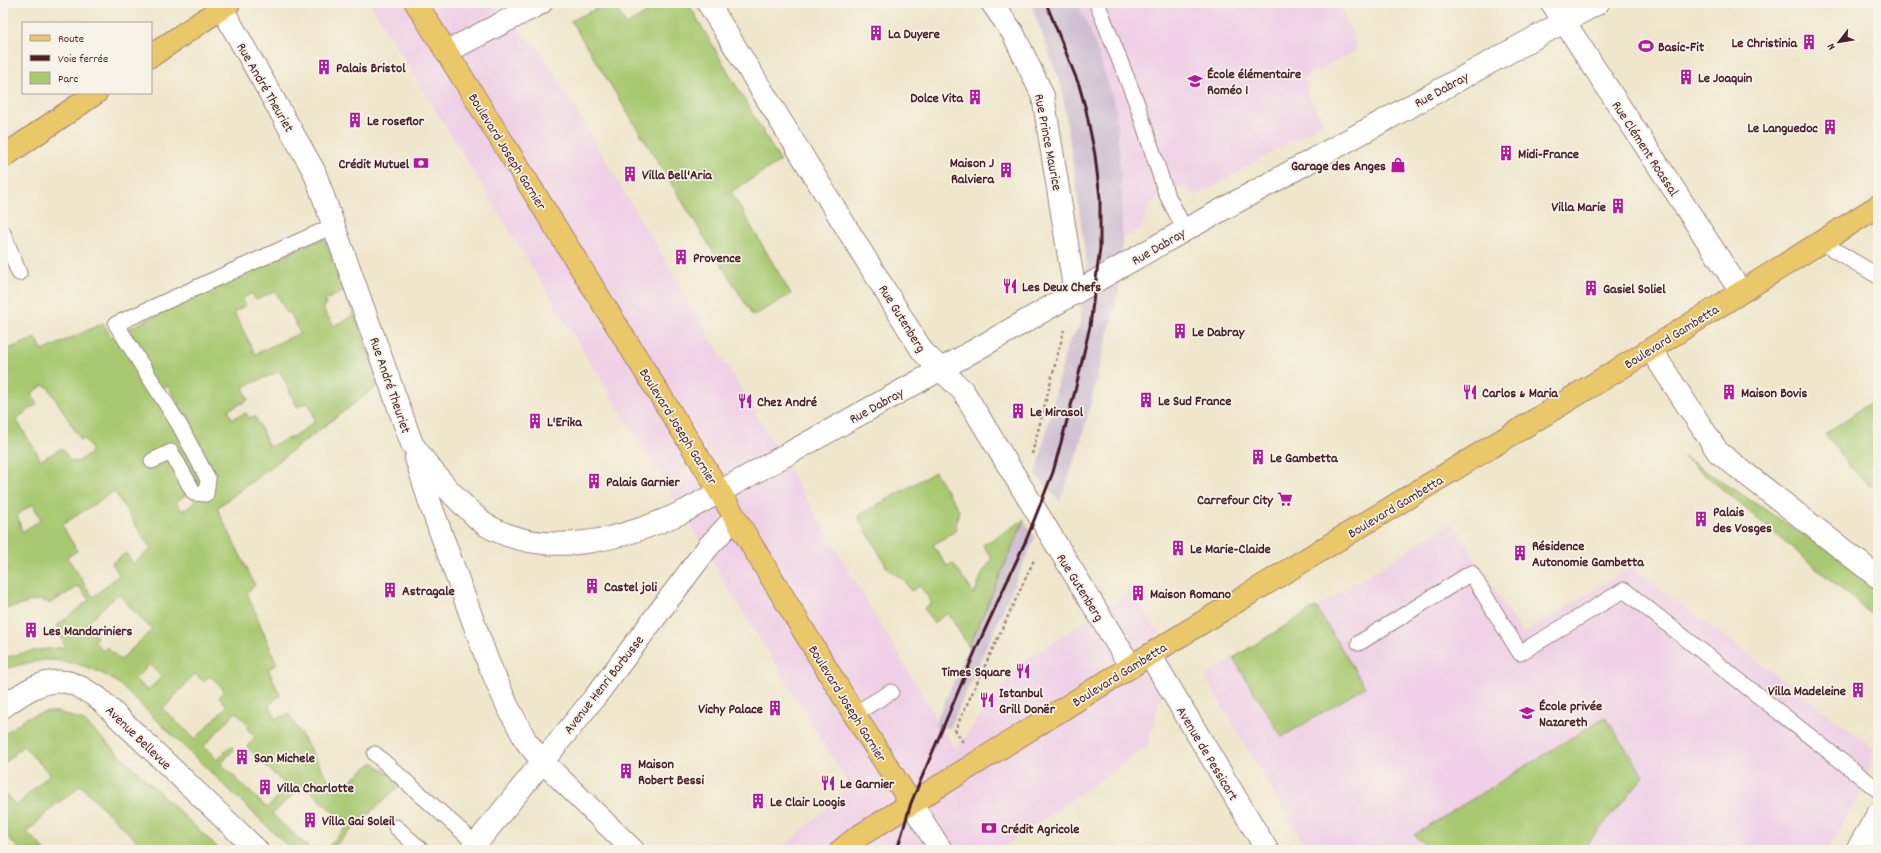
<svg xmlns="http://www.w3.org/2000/svg" width="1881" height="853" font-family="Dekko,sans-serif">
  <rect width="100%" height="100%" fill="#f7f3e8"/>
  <filter id="ink" filterUnits="userSpaceOnUse"><feTurbulence type="fractalNoise" baseFrequency=".025" numOctaves="2"/><feDisplacementMap in="SourceGraphic" scale="8" xChannelSelector="R" yChannelSelector="G"/><feConvolveMatrix kernelMatrix="1 2 1 2 8 2 1 2 1" color-interpolation-filters="sRGB"/></filter>
  <filter id="wash" filterUnits="userSpaceOnUse"><feTurbulence type="fractalNoise" baseFrequency=".012" numOctaves="4" result="noise"/><feDisplacementMap in="SourceGraphic" scale="16" xChannelSelector="R" yChannelSelector="G"/><feGaussianBlur stdDeviation="0.9" result="paint"/><feColorMatrix in="noise" values="0 0 0 0 0 0 0 0 0 0 0 0 0 0 0 0 0 1.4 0 .05"/><feComposite in="paint" operator="in"/></filter>
  <g filter="url(#wash)">
    <rect width="100%" height="100%" fill="#efe6cb"/>
    <g fill="#efd0e6">
      <polygon points="370,3 491,3 540,50 955,750 1019,665 1130,592 1173,653 1147,747 1005,846 973,850 781,850 850,786"/>
      <polygon points="1078,3 1339,3 1358,50 1303,78 1309,90 1306,91 1323,123 1198,195 1179,187 1166,193 1149,204 1142,228 1122,239 1122,192 1116,108 1094,40"/>
      <polygon points="1452,523 1523,634 1631,567 1875,749 1863,790 1827,850 1308,850 1205,677"/>
    </g>
    <g fill="#cdbed2">
      <polygon points="1031,3 1078,3 1094,40 1116,108 1122,192 1122,250 1118,294 1081,441 1060,501 1036,475 1067,345 1079,327 1087,265 1062,88"/>
      <polygon points="1024,520 1035,538 950,728 934,726"/>
    </g>
    <g fill="#a8c971" stroke="#79744e" fill-rule="evenodd">
      <polygon points="608,3 614,3 626,25 647,13 642,3 688,3 780,161 731,192 791,294 753,316 571,21"/>
      <path d="M324 237 381 383 217 508 255 585 247 593 277 664 268 669 280 695 269 705 276 719 289 714 336 792 373 762 401 784 330 850H324L348 826 304 785 272 814 311 850H292L119 684C100 669 71 660 46 660 32 661 17 666 3 669V658L32 651 65 647 57 626 89 600 79 586 49 604 48 601 43 602 42 600 27 602 26 604 3 609V351L36 338 43 351 103 323 111 337ZM275 291 287 313 290 312 300 333 255 354 234 312 246 305 242 299 252 293 256 300ZM344 291 354 315 333 326 330 318H327L323 307 327 304 325 300ZM280 371 297 407 306 403 310 405 315 421 299 434 269 447 255 416 249 418 246 413 232 419 228 410 248 400 243 387ZM43 385 48 387 81 440 84 438 91 448 90 454 77 462 70 461 62 448 41 460 16 419 37 404 31 394ZM168 386 179 404 171 407 160 389ZM114 491 151 549 133 564 126 553 112 563 119 575 93 597 67 557 77 551 62 525ZM189 492 196 503 182 511 176 502ZM33 504 41 520 22 532 17 515ZM118 594 152 630 120 660 107 647 103 651 94 641 97 637 86 624ZM149 665 161 677 148 691 135 679ZM195 674 204 682 210 676 224 690 219 697 227 706 195 739 163 709ZM236 712 249 725 247 729 255 737 247 747 288 788 267 808 221 764 234 749 231 746 217 760 204 746Z"/>
      <polygon points="1878,397 1878,480 1871,487 1846,463 1847,462 1825,434"/>
      <polygon points="1684,457 1847,563 1878,589 1878,620"/>
      <polygon points="935,472 959,510 955,531 933,545 947,566 953,563 974,594 983,572 992,559 983,545 1024,520 969,647 948,613 933,623 924,608 932,603 920,586 911,591 905,581 888,569 858,516"/>
      <polygon points="1316,607 1365,687 1282,737 1233,658"/>
      <polygon points="45,712 58,712 84,721 220,850 146,850 80,785 70,795 57,803 27,832 45,850 20,850 3,832 3,791 16,806 50,774 23,746 3,765 3,735 26,718"/>
      <polygon points="1605,717 1644,776 1582,850 1432,850 1414,835"/>
    </g>
  </g>
  <g filter="url(#ink)">
    <g fill="none" stroke-linecap="round" stroke-linejoin="round">
      <g stroke="#9c827b" stroke-width="17">
        <g id="service">
          <polyline points="1097,3 1137,104 1166,193 1185,230"/>
          <polyline points="3,233 19,273"/>
          <polyline points="1821,242 1878,276"/>
          <polyline points="152,461 171,452 194,493 206,494 208,479 180,426 116,324 335,225"/>
          <polyline points="1359,643 1471,573 1520,653 1624,590 1878,790"/>
          <polyline points="854,714 891,692"/>
          <polyline points="375,754 476,844"/>
          <polyline points="396,827 421,850"/>
        </g>
      </g>
      <g stroke="#9c827b" stroke-width="24">
        <g id="minor">
          <path d="M219 3 314 171 412 444C430 469 449 493 472 513 476 517 481 522 486 525 547 561 625 539 685 511L961 358 1185 230 1598 3"/>
          <polyline points="708,3 923,352 963,391 1131,667"/>
          <polyline points="992,3 1013,33 1043,96 1075,293"/>
          <polyline points="1552,3 1741,292"/>
          <polyline points="446,52 541,3"/>
          <polyline points="1651,350 1718,452 1878,577"/>
          <polyline points="416,458 431,506 488,662 508,707 526,741 542,761 633,850"/>
          <path d="M3 707C21 694 42 678 66 682 76 683 88 692 97 697L257 850"/>
          <polyline points="911,803 941,850"/>
          <polyline points="471,850 595,697 708,547 735,518"/>
          <polyline points="1857,850 1878,814"/>
        </g>
      </g>
      <g stroke="#9c827b" stroke-width="24">
        <polyline id="tertiary" points="1150,655 1267,850"/>
      </g>
      <g stroke="#9c827b" stroke-width="24">
        <g id="primary">
          <polyline points="416,3 696,453 854,714 911,803"/>
          <polyline points="151,56 229,3"/>
          <polyline points="3,157 96,93"/>
          <polyline points="841,850 856,838 1175,639 1624,366 1878,206"/>
        </g>
      </g>
      <g stroke="#9c827b" stroke-width="2.5" stroke-dasharray="3 3" stroke-linecap="butt">
        <polyline points="1032,454 1064,330"/>
        <polyline points="963,742 955,730 1035,558"/>
      </g>
      <use href="#service" stroke="#fff" stroke-width="15"/>
      <use href="#minor" stroke="#fff" stroke-width="22"/>
      <use href="#tertiary" stroke="#fff" stroke-width="22"/>
      <use href="#primary" stroke="#eac769" stroke-width="22"/>
      <polyline stroke="#4a1f2b" stroke-width="3" points="897,850 911,803 977,647 1027,538 1053,472 1075,391 1090,326 1100,248 1100,198 1095,155 1086,110 1079,85 1046,3"/>
    </g>
  </g>
  <defs>
    <g id="building-bare" transform="scale(1.2)"><path d="M-4-6H4V6H1V3H-1V6H-4ZM-2.5-4.3h1.7v1.8h-1.7ZM.8-4.3h1.7v1.8H.8ZM-2.5-1h1.7V.8h-1.7ZM.8-1h1.7V.8H.8Z" fill="#b5179e" stroke="#f7f3e8" stroke-width="2.5" paint-order="stroke"/></g>
    <g id="stadium-bare" transform="scale(1.2)"><path d="M0-5a6.5 5 0 1 0 0 10a6.5 5 0 1 0 0-10ZM-3.5-1.8h7v3.6h-7Z" fill="#b5179e" stroke="#f7f3e8" stroke-width="2.5" paint-order="stroke"/></g>
    <g id="school-bare" transform="scale(1.2)"><path d="M0-5L7-2L0 1L-7-2ZM-4 1L0 2.5L4 1V4Q0 6-4 4Z" fill="#b5179e" stroke="#f7f3e8" stroke-width="2.5" paint-order="stroke"/></g>
    <g id="bank-bare" transform="scale(1.2)"><path d="M-6-4H6V4H-6ZM0-2.3a2.3 2.3 0 1 0 0 4.6a2.3 2.3 0 1 0 0-4.6Z" fill="#b5179e" stroke="#f7f3e8" stroke-width="2.5" paint-order="stroke"/></g>
    <g id="shop-bare" transform="scale(1.2)"><path d="M-5-2.5h2.3a2.7 3.5 0 0 1 5.4 0H5L5.5 6h-11ZM-1.5-2.5h3a1.5 2.3 0 0 0-3 0Z" fill="#b5179e" stroke="#f7f3e8" stroke-width="2.5" paint-order="stroke"/></g>
    <g id="restaurant-bare" transform="scale(1.2)"><path d="M-5-6h1v4h1v-4h1v4h1v-4h1v5L-1.5 .5V6h-2V.5L-5-1ZM5-6V6H3V1.5H1.5Q1.5-4 5-6Z" fill="#b5179e" stroke="#f7f3e8" stroke-width="2.5" paint-order="stroke"/></g>
    <g id="supermarket-bare" transform="scale(1.2)"><path d="M-6-5.5h2.5l.6 2H6L4.5 2H-2.5L-4.4-4H-6ZM-1.5 3.2a1.3 1.3 0 1 0 .1 0ZM3 3.2a1.3 1.3 0 1 0 .1 0Z" fill="#b5179e" stroke="#f7f3e8" stroke-width="2.5" paint-order="stroke"/></g>
  </defs>
  <g fill-rule="evenodd">
    <use href="#building-bare" x="876" y="33"/>
    <use href="#building-bare" x="1809" y="42"/>
    <use href="#stadium-bare" x="1646" y="46"/>
    <use href="#building-bare" x="324" y="67"/>
    <use href="#building-bare" x="1686" y="77"/>
    <use href="#school-bare" x="1195" y="81"/>
    <use href="#building-bare" x="975" y="97"/>
    <use href="#building-bare" x="355" y="120"/>
    <use href="#building-bare" x="1830" y="127"/>
    <use href="#building-bare" x="1506" y="153"/>
    <use href="#bank-bare" x="421" y="163"/>
    <use href="#shop-bare" x="1398" y="165"/>
    <use href="#building-bare" x="1006" y="170"/>
    <use href="#building-bare" x="630" y="174"/>
    <use href="#building-bare" x="1618" y="206"/>
    <use href="#building-bare" x="681" y="257"/>
    <use href="#restaurant-bare" x="1010" y="286"/>
    <use href="#building-bare" x="1591" y="288"/>
    <use href="#building-bare" x="1180" y="331"/>
    <use href="#restaurant-bare" x="1470" y="392"/>
    <use href="#building-bare" x="1729" y="392"/>
    <use href="#building-bare" x="1146" y="400"/>
    <use href="#restaurant-bare" x="745" y="401"/>
    <use href="#building-bare" x="1018" y="411"/>
    <use href="#building-bare" x="535" y="421"/>
    <use href="#building-bare" x="1258" y="457"/>
    <use href="#building-bare" x="594" y="481"/>
    <use href="#supermarket-bare" x="1285" y="499"/>
    <use href="#building-bare" x="1701" y="519"/>
    <use href="#building-bare" x="1178" y="548"/>
    <use href="#building-bare" x="1520" y="553"/>
    <use href="#building-bare" x="592" y="586"/>
    <use href="#building-bare" x="390" y="590"/>
    <use href="#building-bare" x="1138" y="593"/>
    <use href="#building-bare" x="31" y="630"/>
    <use href="#restaurant-bare" x="1023" y="671"/>
    <use href="#building-bare" x="1858" y="690"/>
    <use href="#restaurant-bare" x="987" y="700"/>
    <use href="#building-bare" x="775" y="708"/>
    <use href="#school-bare" x="1527" y="713"/>
    <use href="#building-bare" x="242" y="757"/>
    <use href="#building-bare" x="626" y="771"/>
    <use href="#restaurant-bare" x="828" y="783"/>
    <use href="#building-bare" x="265" y="787"/>
    <use href="#building-bare" x="758" y="801"/>
    <use href="#building-bare" x="310" y="820"/>
    <use href="#bank-bare" x="989" y="828"/>
  </g>
  <g text-anchor="middle" stroke-width="3.5" stroke-linejoin="round" paint-order="stroke">
    <g font-size="14" font-weight="bold" fill="#4a1f2b" stroke="#f7f3e8" text-anchor="start">
      <text x="888" y="38">La Duyere</text>
      <text x="1797" y="47" text-anchor="end">Le Christinia</text>
      <text x="1658" y="51">Basic-Fit</text>
      <text x="336" y="72">Palais Bristol</text>
      <text x="1207" y="78">École élémentaire<tspan x="1207" dy="16">Roméo 1</tspan></text>
      <text x="1698" y="82">Le Joaquin</text>
      <text x="963" y="102" text-anchor="end">Dolce Vita</text>
      <text x="367" y="125">Le roseflor</text>
      <text x="1818" y="132" text-anchor="end">Le Languedoc</text>
      <text x="1518" y="158">Midi-France</text>
      <text x="994" y="167" text-anchor="end">Maison J<tspan x="994" dy="16">Ralviera</tspan></text>
      <text x="409" y="168" text-anchor="end">Crédit Mutuel</text>
      <text x="1386" y="170" text-anchor="end">Garage des Anges</text>
      <text x="642" y="179">Villa Bell'Aria</text>
      <text x="1606" y="211" text-anchor="end">Villa Marie</text>
      <text x="693" y="262">Provence</text>
      <text x="1022" y="291">Les Deux Chefs</text>
      <text x="1603" y="293">Gasiel Soliel</text>
      <text x="1192" y="336">Le Dabray</text>
      <text x="1482" y="397">Carlos &amp; Maria</text>
      <text x="1741" y="397">Maison Bovis</text>
      <text x="1158" y="405">Le Sud France</text>
      <text x="757" y="406">Chez André</text>
      <text x="1030" y="416">Le Mirasol</text>
      <text x="547" y="426">L'Erika</text>
      <text x="1270" y="462">Le Gambetta</text>
      <text x="606" y="486">Palais Garnier</text>
      <text x="1273" y="504" text-anchor="end">Carrefour City</text>
      <text x="1713" y="516">Palais<tspan x="1713" dy="16">des Vosges</tspan></text>
      <text x="1532" y="550">Résidence<tspan x="1532" dy="16">Autonomie Gambetta</tspan></text>
      <text x="1190" y="553">Le Marie-Claide</text>
      <text x="604" y="591">Castel joli</text>
      <text x="402" y="595">Astragale</text>
      <text x="1150" y="598">Maison Romano</text>
      <text x="43" y="635">Les Mandariniers</text>
      <text x="1011" y="676" text-anchor="end">Times Square</text>
      <text x="1846" y="695" text-anchor="end">Villa Madeleine</text>
      <text x="999" y="697">Istanbul<tspan x="999" dy="16">Grill Donër</tspan></text>
      <text x="1539" y="710">École privée<tspan x="1539" dy="16">Nazareth</tspan></text>
      <text x="763" y="713" text-anchor="end">Vichy Palace</text>
      <text x="254" y="762">San Michele</text>
      <text x="638" y="768">Maison<tspan x="638" dy="16">Robert Bessi</tspan></text>
      <text x="840" y="788">Le Garnier</text>
      <text x="277" y="792">Villa Charlotte</text>
      <text x="770" y="806">Le Clair Loogis</text>
      <text x="322" y="825">Villa Gai Soleil</text>
      <text x="1001" y="833">Crédit Agricole</text>
    </g>
    <g font-size="14" fill="#4a1f2b" stroke="#f7f3e8">
      <text transform="translate(266 87) rotate(60)" y="5">Rue André Theuriet</text>
      <text transform="translate(1441 89) rotate(-29)" y="5">Rue Dabray</text>
      <text transform="translate(1049 142) rotate(79)" y="5">Rue Prince Maurice</text>
      <text transform="translate(1646 148) rotate(57)" y="5">Rue Clément Roassal</text>
      <text transform="translate(508 151) rotate(58)" y="5">Boulevard Joseph Garnier</text>
      <text transform="translate(1158 246) rotate(-30)" y="5">Rue Dabray</text>
      <text transform="translate(903 318) rotate(58)" y="5">Rue Gutenberg</text>
      <text transform="translate(1671 336) rotate(-32)" y="5">Boulevard Gambetta</text>
      <text transform="translate(391 385) rotate(71)" y="5">Rue André Theuriet</text>
      <text transform="translate(876 405) rotate(-29)" y="5">Rue Dabray</text>
      <text transform="translate(679 426) rotate(58)" y="5">Boulevard Joseph Garnier</text>
      <text transform="translate(1395 506) rotate(-31)" y="5">Boulevard Gambetta</text>
      <text transform="translate(1081 587) rotate(58)" y="5">Rue Gutenberg</text>
      <text transform="translate(1119 674) rotate(-32)" y="5">Boulevard Gambetta</text>
      <text transform="translate(603 684) rotate(-52)" y="5">Avenue Henri Barbusse</text>
      <text transform="translate(848 703) rotate(58)" y="5">Boulevard Joseph Garnier</text>
      <text transform="translate(139 737) rotate(44)" y="5">Avenue Bellevue</text>
      <text transform="translate(1208 753) rotate(59)" y="5">Avenue de Pessicart</text>
    </g>
  </g>
  <rect width="1881" height="853" fill="none" stroke="#f7f3e8" stroke-width="16"/>
  <rect x="22" y="22" width="130" height="72" fill="#f7f3e8" stroke="#b29e9c"/>
  <rect x="30" y="35" width="20" height="6" fill="#eac769" stroke="#b29e9c"/>
  <text x="58" y="42" font-size="12" fill="#4a1f2b">Route</text>
  <rect x="30" y="55" width="20" height="6" fill="#4a1f2b" stroke="#b29e9c"/>
  <text x="58" y="62" font-size="12" fill="#4a1f2b">Voie ferrée</text>
  <rect x="30" y="72" width="20" height="12" fill="#a8c971" stroke="#b29e9c"/>
  <text x="58" y="82" font-size="12" fill="#4a1f2b">Parc</text>
  <g transform="translate(1839 42) rotate(239)" stroke="#f7f3e8" stroke-width="3" paint-order="stroke">
  <path d="M0-3L7 15L0 10L-7 15Z" fill="#4a1f2b"/>
  <text y="-6" font-size="11" font-weight="bold" text-anchor="middle" fill="#4a1f2b">N</text>
  </g>
</svg>
